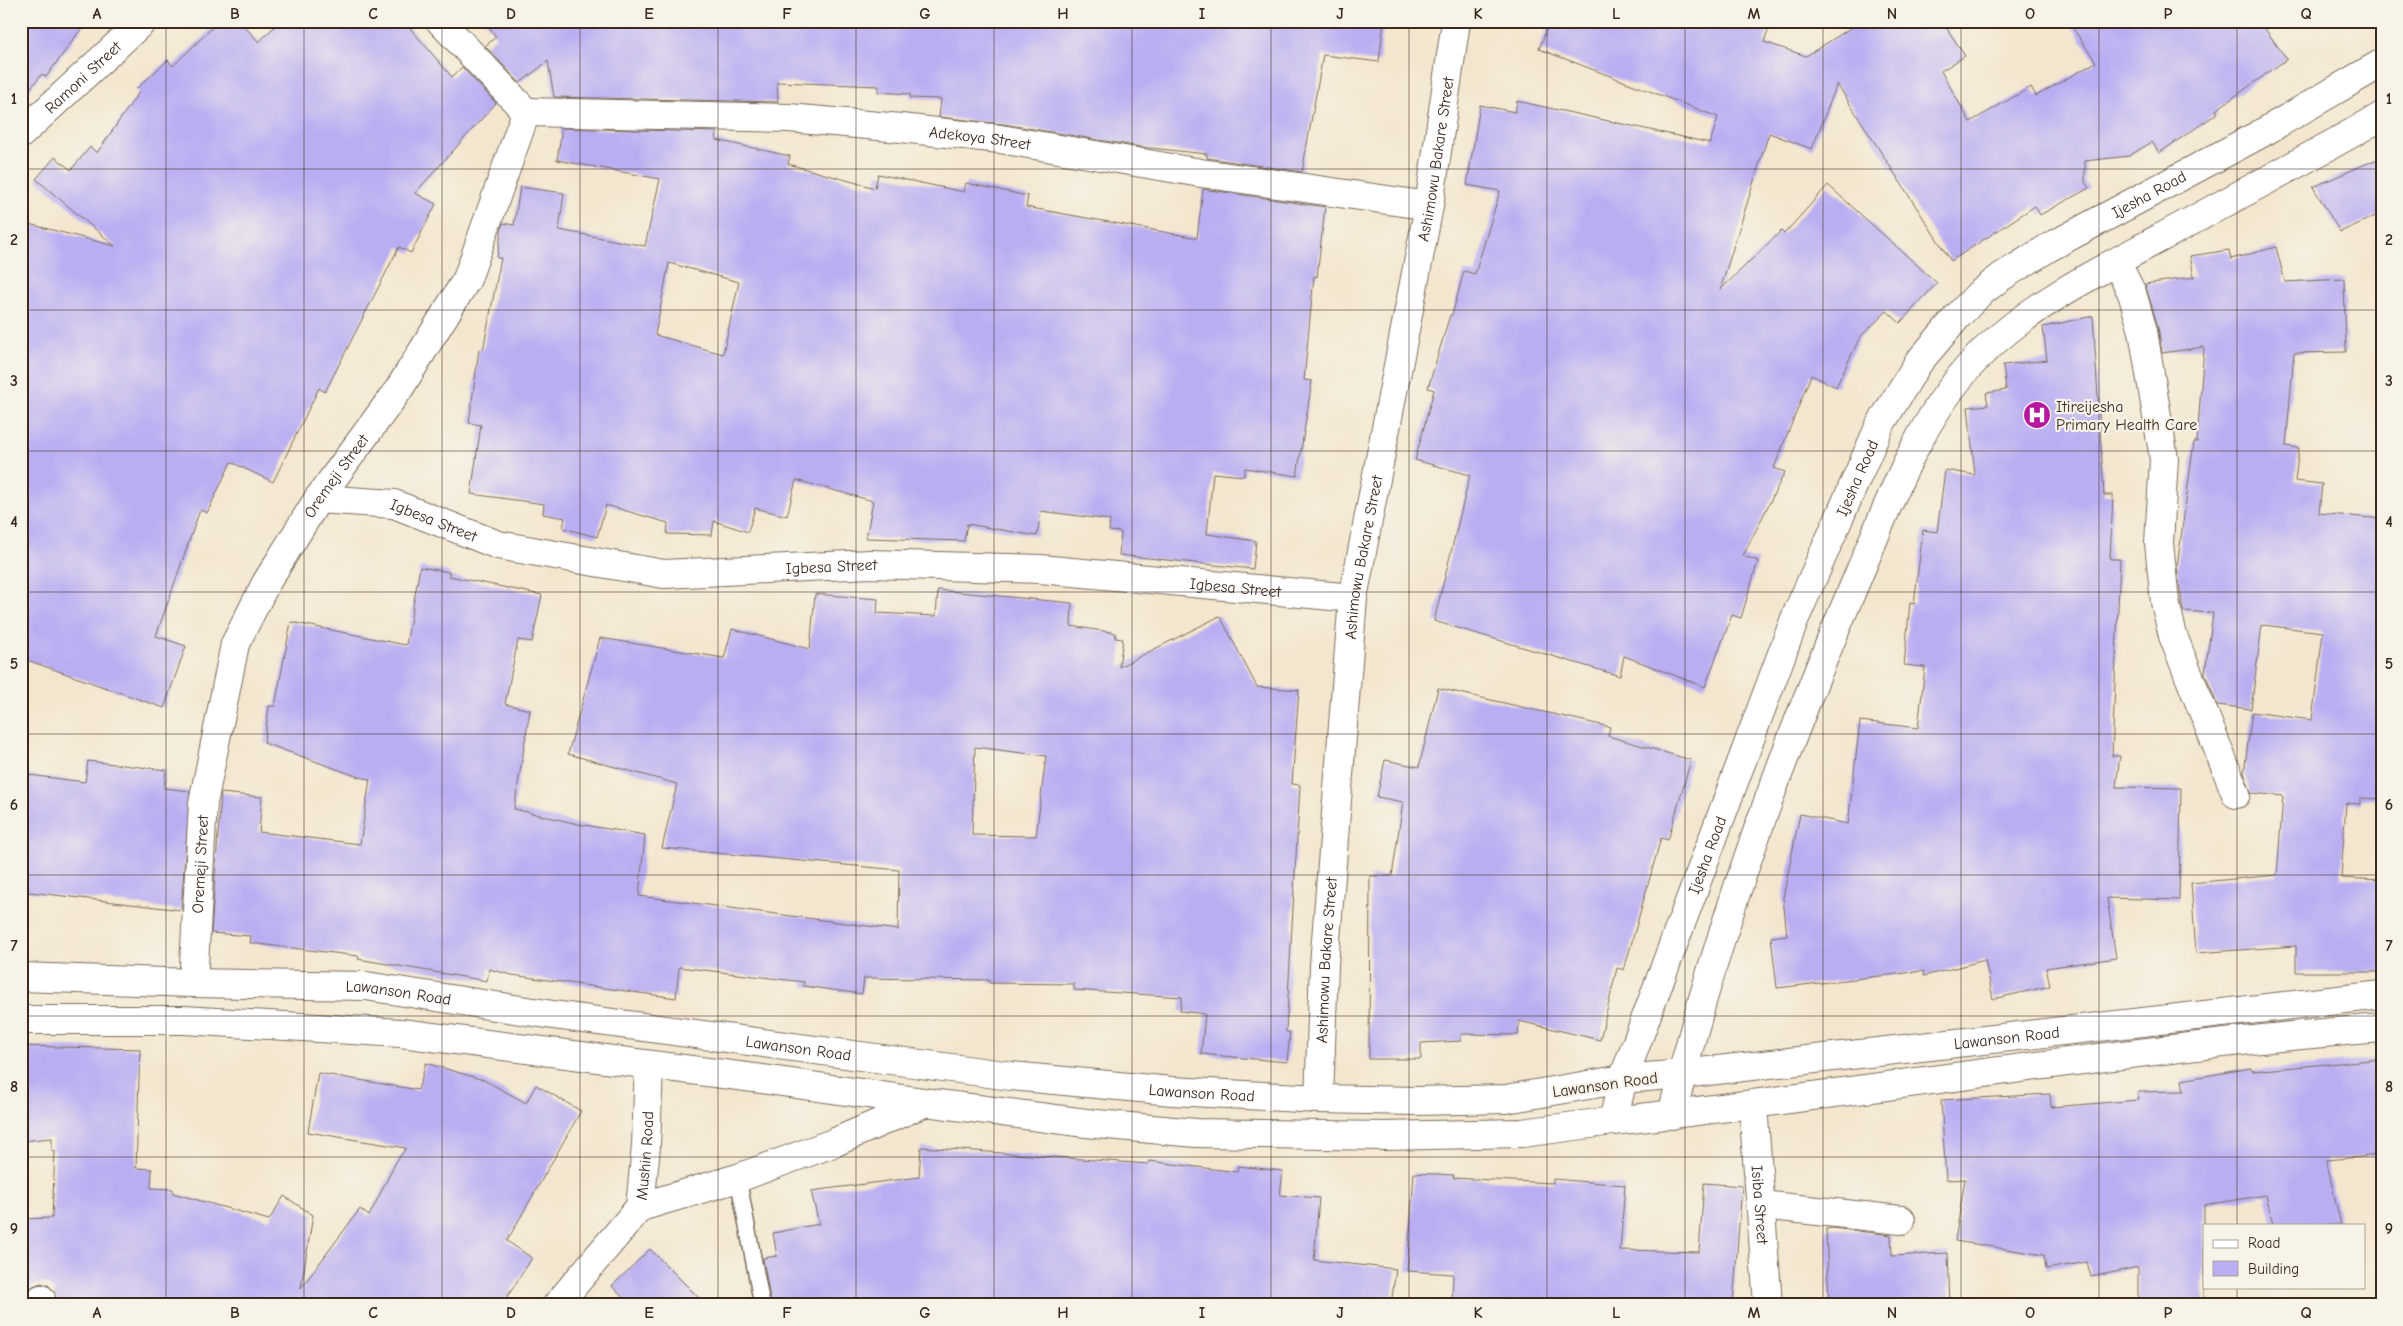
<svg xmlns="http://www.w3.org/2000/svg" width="2403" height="1326" font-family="'Comic Neue',sans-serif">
  <rect width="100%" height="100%" fill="#f7f3e8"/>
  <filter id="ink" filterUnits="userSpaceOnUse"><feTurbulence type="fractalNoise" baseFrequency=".02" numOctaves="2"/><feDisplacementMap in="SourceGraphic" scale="10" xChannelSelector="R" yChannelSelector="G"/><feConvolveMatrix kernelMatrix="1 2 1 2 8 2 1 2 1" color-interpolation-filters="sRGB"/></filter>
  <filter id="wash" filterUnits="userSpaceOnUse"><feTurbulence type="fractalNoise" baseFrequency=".0096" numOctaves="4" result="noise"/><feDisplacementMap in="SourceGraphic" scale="20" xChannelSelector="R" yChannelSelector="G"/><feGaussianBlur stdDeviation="1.12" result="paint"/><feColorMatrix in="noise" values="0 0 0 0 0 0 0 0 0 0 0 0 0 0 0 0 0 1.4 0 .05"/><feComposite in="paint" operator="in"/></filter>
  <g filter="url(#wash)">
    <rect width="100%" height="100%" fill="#f3e6ce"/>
    <g id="blocks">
      <g fill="#baaef2" fill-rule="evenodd">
        <polygon points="21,21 87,21 46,77 42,74 21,100"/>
        <polygon points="219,21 239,21 259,42 280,21 404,21 452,77 462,67 496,103 415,193 436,204 411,253 399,247 325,392 319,388 273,482 231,462 207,513 200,510 156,636 186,646 164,708 21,658 21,222 115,246 36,179 55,157 71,170 90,147 97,153 139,92 136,89 168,60 173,66"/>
        <polygon points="485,21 1384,21 1379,62 1323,55 1302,172 1207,158 1207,154 1141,147 1003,124 939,117 941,99 910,98 910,94 878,92 879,86 777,82 778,102 554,97 548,61 520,83 485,46 496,37"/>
        <polygon points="1550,21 1771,21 1764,42 1806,56 1862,21 1942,21 1965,56 1941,71 1970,122 2031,87 2036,96 2096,62 2068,21 2259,21 2287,59 2216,110 2218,113 2159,153 2152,142 2129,156 2085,161 2085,182 2089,188 2040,215 2035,206 1951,261 1837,84 1812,149 1769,133 1720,290 1781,231 1784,234 1828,185 1937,283 1900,323 1887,311 1860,337 1836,387 1811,375 1774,468 1785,472 1743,556 1758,561 1741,618 1732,615 1705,687 1624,656 1620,676 1434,621 1470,475 1415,460 1434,390 1428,388 1450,315 1452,315 1464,271 1475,274 1500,191 1467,185 1480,105 1515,112 1517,101 1710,143 1718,117 1539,49"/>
        <path d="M560 128 717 132 716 140 790 156 788 164 875 188 878 174 964 192 966 183 1028 196 1026 207 1197 238 1203 189 1325 207 1317 277 1314 276 1304 380 1312 381 1297 476 1245 468 1244 476 1213 473 1207 534 1256 541 1253 569 1119 555 1121 532 1109 531 1110 520 1041 511 1037 536 967 524 964 541 866 538 873 501 796 480 787 516 755 508 748 532 714 521 712 535 667 534 668 523 606 505 597 537 563 528 565 518 543 514 544 504 471 494 481 425 469 423 479 349 483 350 501 258H497L502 226 503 223 514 225 520 187 564 193 559 230 645 246 660 179 557 160 561 136ZM669 263 739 282 723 354 655 335Z"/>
        <polygon points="2382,157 2382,213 2340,232 2313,187"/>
        <polygon points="2276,247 2285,282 2344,279 2346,352 2294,353 2286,446 2299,448 2295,481 2322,484 2319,513 2382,519 2382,619 2375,671 2382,672 2382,799 2360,798 2360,804 2346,803 2341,878 2382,880 2382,972 2296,972 2296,946 2196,953 2191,883 2277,875 2283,796 2251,793 2244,773 2252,712 2312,720 2323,632 2262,625 2251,709 2217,705 2205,673 2213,613 2183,611 2177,567 2194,442 2197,442 2204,347 2162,353 2158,327 2145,284 2194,277 2190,256 2229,250 2231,259"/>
        <polygon points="2093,316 2104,495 2113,495 2110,559 2120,559 2112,756 2120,756 2116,787 2181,788 2179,900 2107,898 2116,958 2046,968 2050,986 1993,999 1985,960 1924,976 1923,971 1777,988 1771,937 1787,935 1783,898 1800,814 1848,824 1860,721 1918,728 1925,667 1904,665 1910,603 1914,604 1923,530 1937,532 1945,470 1975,475 1968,407 1988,405 1986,393 2006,390 2003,365 2047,360 2043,327"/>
        <path d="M420 567 449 572V576L542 595 532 642 518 640 505 704 530 710 514 809 578 824 645 835 639 896 898 930 899 870 662 848 677 784 568 754 600 638 724 658 732 629 810 649 815 594 878 599 877 613 936 616 938 590 1072 603 1071 626 1116 633 1115 638 1123 639 1119 667 1220 616 1257 687 1299 690 1292 784 1300 785 1286 1032H1290L1287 1062 1201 1054 1205 1014 1180 1011 1182 997 1074 990V984L989 983V980L864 978 862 994 803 986 804 982 679 967 676 998 512 975 489 969 487 981 358 959 359 956 250 943 251 936 211 933 221 793 262 797 259 832 360 844 370 779 359 777 264 743 269 706H275L291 622 406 645ZM975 747 1046 756 1036 836 972 835Z"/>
        <polygon points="1438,688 1610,727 1608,736 1691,760 1668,840 1661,838 1624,970 1617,968 1600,1040 1519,1021 1518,1035 1461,1034 1461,1041 1421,1043 1421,1059 1369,1059 1370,876 1392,876 1403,802 1377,797 1385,760 1419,767"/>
        <polygon points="88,761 166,770 164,788 190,791 181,910 21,891 21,774 85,782"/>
        <polygon points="21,1046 140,1049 136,1168 152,1169 151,1188 173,1189 173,1193 269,1220 284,1196 313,1215 301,1288 360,1209 369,1216 396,1162 406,1148 308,1132 318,1073 418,1090 426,1063 484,1080 526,1103 536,1085 581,1111 507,1241 532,1258 502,1305 143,1305 127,1298 79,1305 57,1305 54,1291 48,1285 41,1283 33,1286 27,1292 25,1301 21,1302 21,1219 52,1218 55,1151 52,1151 52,1138 21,1141"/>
        <polygon points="2382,1059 2382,1155 2326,1160 2341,1225 2273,1225 2266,1195 2204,1205 2204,1305 2138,1305 2138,1267 2091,1277 2087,1262 2046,1269 2044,1255 1955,1241 1965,1179 1946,1180 1941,1100 2050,1094 2051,1107 2139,1100 2138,1092 2184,1091 2182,1080 2251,1068 2252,1071"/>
        <polygon points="921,1147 1148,1164 1149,1161 1237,1172 1238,1166 1283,1171 1280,1195 1319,1198 1314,1260 1396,1269 1391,1305 771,1305 763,1258 777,1256 773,1233 819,1224 811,1191 919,1177"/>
        <polygon points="1414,1173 1454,1175 1453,1178 1553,1183 1553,1179 1625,1185 1620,1250 1699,1252 1704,1183 1742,1186 1733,1305 1684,1301 1684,1305 1452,1305 1453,1274 1407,1271"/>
        <polygon points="1832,1228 1891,1235 1892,1256 1948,1253 1950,1305 1829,1305 1826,1229"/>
        <polygon points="650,1249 706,1305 630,1305 612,1286"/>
      </g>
    </g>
  </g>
  <g filter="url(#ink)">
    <use href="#blocks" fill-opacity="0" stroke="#7b6c5c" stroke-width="1"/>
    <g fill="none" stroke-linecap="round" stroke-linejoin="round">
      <g stroke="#7b6c5c" stroke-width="18">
        <polyline id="service" points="738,1178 762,1305"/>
      </g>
      <g stroke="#7b6c5c" stroke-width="30">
        <g id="minor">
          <path id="s1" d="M526 112 789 118 901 128 1000 139 1201 173 1429 206"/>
          <path id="s2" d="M21 134 143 21"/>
          <polyline points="2116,262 2132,293 2143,331 2164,459 2159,543 2165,602 2173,636 2236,794"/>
          <path id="s3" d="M318 499 394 504 498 545 664 574 870 564 1040 569 1353 598"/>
          <path id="s4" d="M193 983 203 803 235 644 266 583 318 499 399 389 467 279 526 112 440 21"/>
          <path id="s5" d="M1319 1099 1324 965 1353 598 1429 206 1456 21"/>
          <path id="s6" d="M1753 1105 1768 1305"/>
          <polyline points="1762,1205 1901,1220"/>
          <polyline points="41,1299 41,1305"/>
        </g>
      </g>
      <g stroke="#7b6c5c" stroke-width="30">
        <g id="tertiary">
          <path id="s7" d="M1623 1079 1682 1074 2382 995"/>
          <path d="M1613 1121C1870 1092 2125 1048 2382 1028"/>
        </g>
      </g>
      <g stroke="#7b6c5c" stroke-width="30">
        <g id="secondary">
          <path id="s8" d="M21 977 193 983 366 986 553 1015 1011 1076 1172 1091 1319 1099 1416 1101 1506 1099 1623 1079"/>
          <path id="s9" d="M21 1020H184L401 1033 762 1079 924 1102 1086 1123 1196 1133 1384 1136 1522 1133 1613 1121 1623 1079 1796 616 1880 425 1918 363 1957 317 1979 294 2001 277 2048 248 2262 133 2382 63"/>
          <path d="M1672 1115C1716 931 1782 753 1856 581 1890 501 1921 411 1985 350 2036 302 2099 271 2160 238 2234 198 2309 158 2382 116"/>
          <polyline points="640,1207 738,1178 833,1143 924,1103"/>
          <path id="s10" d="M557 1305 640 1207 646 1146 649 1065"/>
        </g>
      </g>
      <use href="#service" stroke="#fff" stroke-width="15"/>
      <use href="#minor" stroke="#fff" stroke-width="28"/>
      <use href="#tertiary" stroke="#fff" stroke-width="28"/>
      <use href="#secondary" stroke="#fff" stroke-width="28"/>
    </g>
  </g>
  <path fill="none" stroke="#3b2a1e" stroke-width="1" stroke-opacity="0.55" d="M166 21V1305M304 21V1305M442 21V1305M580 21V1305M718 21V1305M856 21V1305M994 21V1305M1132 21V1305M1271 21V1305M1409 21V1305M1547 21V1305M1685 21V1305M1823 21V1305M1961 21V1305M2099 21V1305M2237 21V1225M21 169H2382M21 310H2382M21 451H2382M21 592H2382M21 734H2382M21 875H2382M21 1016H2382M21 1157H2382M2237 1287V1305"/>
  <defs>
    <g id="hospital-disc" transform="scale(1.4375)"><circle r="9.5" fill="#b5179e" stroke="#f7f3e8"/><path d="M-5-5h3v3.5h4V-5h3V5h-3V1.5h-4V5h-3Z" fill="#fff"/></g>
  </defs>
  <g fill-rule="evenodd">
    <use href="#hospital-disc" x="2037" y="415"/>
  </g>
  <g text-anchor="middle" stroke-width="4.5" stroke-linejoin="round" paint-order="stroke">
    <g font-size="16" fill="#3b2a1e" stroke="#f7f3e8">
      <text dy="6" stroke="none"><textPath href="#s2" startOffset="84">Ramoni Street</textPath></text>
      <text dy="6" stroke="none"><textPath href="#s1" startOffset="455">Adekoya Street</textPath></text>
      <text dy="6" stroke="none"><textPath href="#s5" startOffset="949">Ashimowu Bakare Street</textPath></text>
      <text dy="6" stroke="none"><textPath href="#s9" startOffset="2708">Ijesha Road</textPath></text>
      <text dy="6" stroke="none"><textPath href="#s4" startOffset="539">Oremeji Street</textPath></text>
      <text dy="6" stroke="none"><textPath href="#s9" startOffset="2288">Ijesha Road</textPath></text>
      <text dy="6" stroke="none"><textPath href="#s3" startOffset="119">Igbesa Street</textPath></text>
      <text dy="6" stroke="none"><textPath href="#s5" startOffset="544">Ashimowu Bakare Street</textPath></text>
      <text dy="6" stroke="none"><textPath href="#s3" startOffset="524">Igbesa Street</textPath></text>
      <text dy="6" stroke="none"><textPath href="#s3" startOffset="929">Igbesa Street</textPath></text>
      <text dy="6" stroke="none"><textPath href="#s9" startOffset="1882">Ijesha Road</textPath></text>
      <text dy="6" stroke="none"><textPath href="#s4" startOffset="119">Oremeji Street</textPath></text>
      <text dy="6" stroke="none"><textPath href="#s5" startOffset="139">Ashimowu Bakare Street</textPath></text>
      <text dy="6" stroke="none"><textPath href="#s8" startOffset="378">Lawanson Road</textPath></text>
      <text dy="6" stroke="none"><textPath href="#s7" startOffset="386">Lawanson Road</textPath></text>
      <text dy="6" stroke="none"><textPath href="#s8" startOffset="782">Lawanson Road</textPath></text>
      <text transform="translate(1605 1084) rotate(-8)" y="6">Lawanson Road</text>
      <text dy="6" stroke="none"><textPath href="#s8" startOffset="1188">Lawanson Road</textPath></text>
      <text dy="6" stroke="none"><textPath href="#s10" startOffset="180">Mushin Road</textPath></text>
      <text dy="6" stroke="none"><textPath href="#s6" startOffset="100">Isiba Street</textPath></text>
    </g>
    <g font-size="16" fill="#3b2a1e" stroke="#f7f3e8" text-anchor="start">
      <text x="2056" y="412">Itireijesha<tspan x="2056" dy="18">Primary Health Care</tspan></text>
    </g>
  </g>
  <rect width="2403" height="1326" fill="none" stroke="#f7f3e8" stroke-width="55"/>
  <rect x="2203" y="1224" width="162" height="65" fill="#f7f3e8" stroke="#aca397"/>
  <rect x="2213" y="1240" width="25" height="8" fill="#ffffff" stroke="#aca397"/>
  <text x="2248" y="1248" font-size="15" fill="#3b2a1e">Road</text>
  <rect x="2213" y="1261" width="25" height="15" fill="#baaef2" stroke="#aca397"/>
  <text x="2248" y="1274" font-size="15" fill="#3b2a1e">Building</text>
  <rect x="28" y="28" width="2348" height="1270" fill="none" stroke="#3b2a1e" stroke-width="2"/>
  <g font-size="16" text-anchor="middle" font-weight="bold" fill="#3b2a1e">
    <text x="97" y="19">A</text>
    <text x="235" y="19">B</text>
    <text x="373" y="19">C</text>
    <text x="511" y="19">D</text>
    <text x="649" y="19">E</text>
    <text x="787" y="19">F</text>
    <text x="925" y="19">G</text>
    <text x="1063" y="19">H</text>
    <text x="1202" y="19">I</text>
    <text x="1340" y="19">J</text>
    <text x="1478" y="19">K</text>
    <text x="1616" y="19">L</text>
    <text x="1754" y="19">M</text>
    <text x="1892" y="19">N</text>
    <text x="2030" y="19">O</text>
    <text x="2168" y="19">P</text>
    <text x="2306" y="19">Q</text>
    <text x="14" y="104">1</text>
    <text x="2389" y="104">1</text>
    <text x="14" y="245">2</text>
    <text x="2389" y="245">2</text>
    <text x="14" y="386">3</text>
    <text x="2389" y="386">3</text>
    <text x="14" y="527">4</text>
    <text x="2389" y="527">4</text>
    <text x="14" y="669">5</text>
    <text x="2389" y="669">5</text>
    <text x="14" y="810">6</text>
    <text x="2389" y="810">6</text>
    <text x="14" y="951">7</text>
    <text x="2389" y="951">7</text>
    <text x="14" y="1092">8</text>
    <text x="2389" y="1092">8</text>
    <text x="14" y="1234">9</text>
    <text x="2389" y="1234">9</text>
    <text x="97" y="1318">A</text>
    <text x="235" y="1318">B</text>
    <text x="373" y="1318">C</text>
    <text x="511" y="1318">D</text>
    <text x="649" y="1318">E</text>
    <text x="787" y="1318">F</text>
    <text x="925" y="1318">G</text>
    <text x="1063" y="1318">H</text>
    <text x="1202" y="1318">I</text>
    <text x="1340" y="1318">J</text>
    <text x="1478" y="1318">K</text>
    <text x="1616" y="1318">L</text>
    <text x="1754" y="1318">M</text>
    <text x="1892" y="1318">N</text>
    <text x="2030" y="1318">O</text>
    <text x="2168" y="1318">P</text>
    <text x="2306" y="1318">Q</text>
  </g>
</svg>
